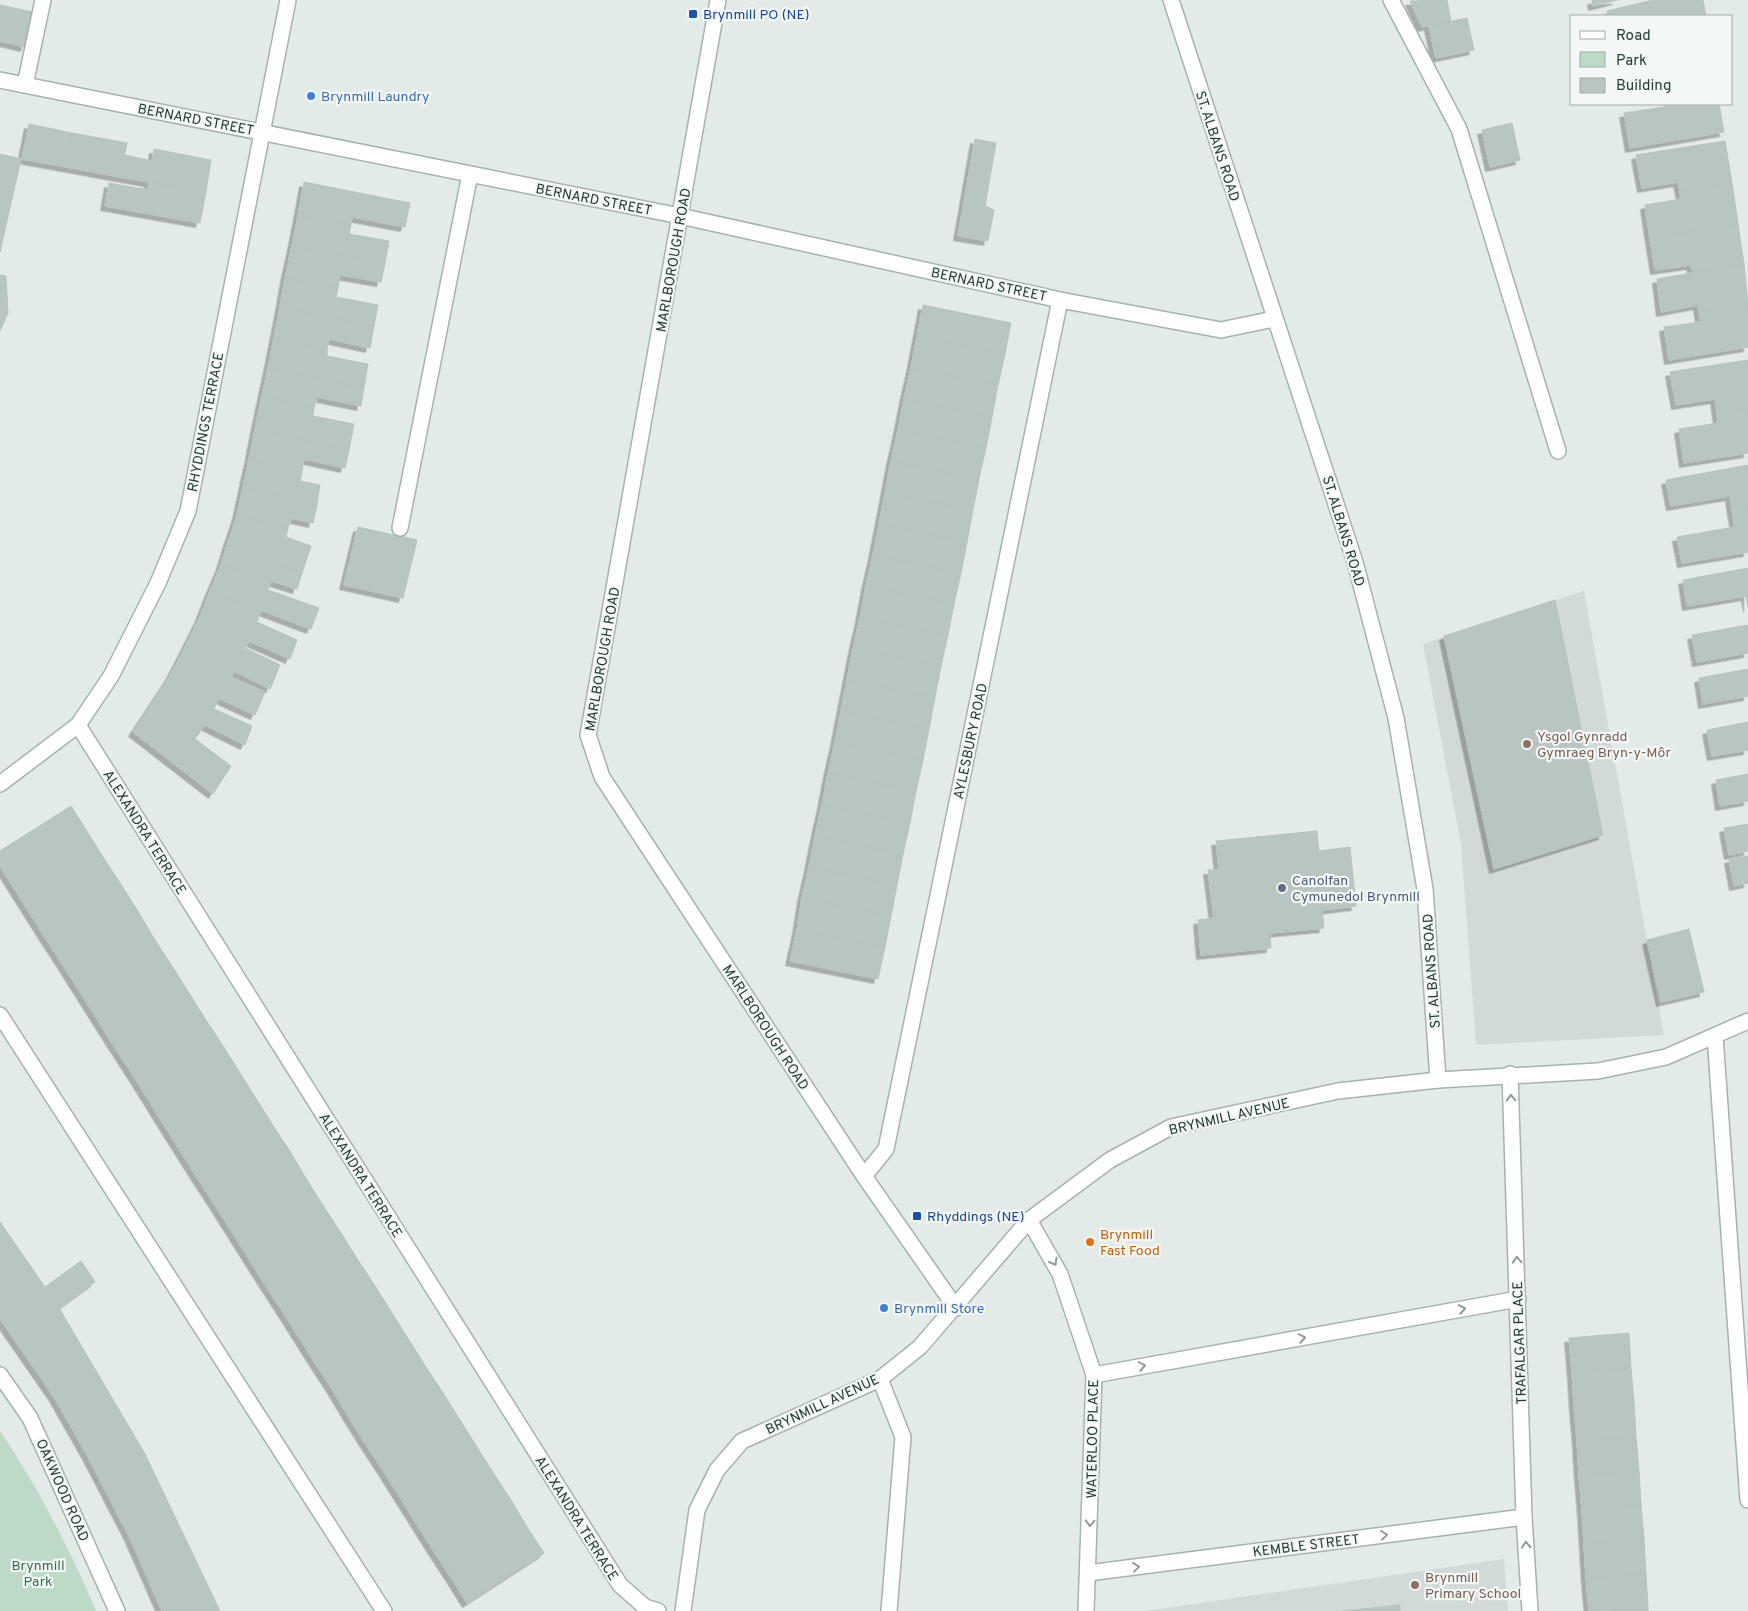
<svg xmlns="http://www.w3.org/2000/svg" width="1748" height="1611" font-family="Overpass,sans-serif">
  <defs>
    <filter id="shadow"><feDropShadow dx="-4.5" dy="4.5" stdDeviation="0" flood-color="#0004"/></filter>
  </defs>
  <rect width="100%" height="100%" fill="#e3ebe8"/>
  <g fill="#d1dad7">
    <polygon points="1584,591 1664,1035 1476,1045 1461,844 1423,644"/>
    <polygon points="1504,1559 1508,1611 1145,1611"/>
  </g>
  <path fill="#bed9c7" d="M0 1431C38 1487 70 1549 96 1611H0Z"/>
  <g fill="#b8c5c1" stroke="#b6c4bf" filter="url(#shadow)">
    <polygon points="1447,0 1451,21 1422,27 1410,1"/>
    <polygon points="1592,0 1617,0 1593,6"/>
    <polygon points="1653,0 1703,0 1706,16 1608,16 1607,11"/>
    <polygon points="0,5 32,12 25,47 0,41"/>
    <polygon points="1467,18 1474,50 1436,58 1429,26"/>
    <polygon points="1664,104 1719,104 1724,132 1630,148 1624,113 1665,107"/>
    <polygon points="1512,123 1520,160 1490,167 1482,130"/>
    <polygon points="29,124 72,133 66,167 22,159"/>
    <polygon points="72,133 127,143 120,177 66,167"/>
    <polygon points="975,139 996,143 985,206 994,210 988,241 958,236"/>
    <polygon points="1725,141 1732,183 1680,191 1678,182 1642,188 1636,155"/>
    <polygon points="154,149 211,160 206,192 120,177 124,155 152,161"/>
    <polygon points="0,154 21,159 0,252"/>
    <polygon points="149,182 206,192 200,223 105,206 109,183 148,190"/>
    <polygon points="304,182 410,203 405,227 352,217 351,225 298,216"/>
    <polygon points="1732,183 1738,224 1650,238 1645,205 1681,199 1680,191"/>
    <polygon points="298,216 351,225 349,234 389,241 385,263 292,246"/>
    <polygon points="1738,224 1744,264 1693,272 1691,265 1655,270 1650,238"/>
    <polygon points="292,246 385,263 381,282 340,275 338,288 285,278"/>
    <polygon points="1744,264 1748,305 1699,312 1698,305 1661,312 1657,279"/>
    <polygon points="0,275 6,276 8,313 0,331"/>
    <polygon points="285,278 338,288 336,297 378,305 374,326 280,307"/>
    <polygon points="923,305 1011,323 1005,354 917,337"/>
    <polygon points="1748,305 1748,347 1669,360 1664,327 1701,322 1699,312"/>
    <polygon points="280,307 374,326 370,348 329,339 327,349 274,338"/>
    <polygon points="917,337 1005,354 998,385 911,368"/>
    <polygon points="274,338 327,349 327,356 368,364 364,388 268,368"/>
    <polygon points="1748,360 1748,408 1717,413 1715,399 1676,405 1670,372"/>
    <polygon points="268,368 364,388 361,406 317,397 314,408 262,396"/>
    <polygon points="911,368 998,385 992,417 904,399"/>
    <polygon points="262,396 314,408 313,416 354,424 349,450 255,429"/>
    <polygon points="904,399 992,417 986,448 898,430"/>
    <polygon points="1748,408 1748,453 1684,463 1679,429 1718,423 1717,413"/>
    <polygon points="255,429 349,450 345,468 304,459 302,472 249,460"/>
    <polygon points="898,430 986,448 979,479 891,461"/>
    <polygon points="249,460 302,472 300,481 320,485 317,504 243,487"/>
    <polygon points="891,461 979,479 973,510 885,493"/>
    <polygon points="1748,465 1748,508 1732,510 1730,496 1671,506 1666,480"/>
    <polygon points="243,487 317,504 313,523 291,518 288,528 237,515"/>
    <polygon points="885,493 973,510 967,542 879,524"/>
    <polygon points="1748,508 1748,552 1682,563 1677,537 1735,527 1732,510"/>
    <polygon points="237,515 288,528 286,537 311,546 302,573 227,545"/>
    <polygon points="879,524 967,542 961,573 873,555"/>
    <polygon points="358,527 417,540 403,598 344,585"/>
    <polygon points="227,545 302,573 297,589 221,565"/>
    <polygon points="873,555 961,573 954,604 866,586"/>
    <polygon points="221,565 271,580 268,590 319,608 311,629 210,591"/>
    <polygon points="1748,568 1748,607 1746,596 1687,606 1683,580"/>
    <polygon points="866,586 954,604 948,635 860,618"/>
    <polygon points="210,591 261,611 257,622 297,640 290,659 199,619"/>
    <polygon points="1555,600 1603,835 1494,869 1444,636"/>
    <polygon points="860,618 948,635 941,666 853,649"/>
    <polygon points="199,619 249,641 245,648 280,665 270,689 185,647"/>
    <polygon points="1748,625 1748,653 1697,662 1692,635"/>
    <polygon points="185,647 234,671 231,677 265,692 255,715 170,676"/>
    <polygon points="853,649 941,666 935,698 847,680"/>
    <polygon points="1748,669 1748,696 1703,704 1699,678"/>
    <polygon points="170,676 218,700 214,709 252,726 245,745 154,700"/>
    <polygon points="847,680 935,698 929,729 841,711"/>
    <polygon points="154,700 204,726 195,739 231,766 213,794 133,732"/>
    <polygon points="841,711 929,729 923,760 835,742"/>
    <polygon points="1748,722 1748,750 1712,756 1707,730"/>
    <polygon points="835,742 923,760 916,791 828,773"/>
    <polygon points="828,773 916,791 910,823 822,805"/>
    <polygon points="1748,774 1748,801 1720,806 1716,780"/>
    <polygon points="822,805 910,823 903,854 815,836"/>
    <polygon points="71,806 88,833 10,882 0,866 0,851"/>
    <polygon points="1748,824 1748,851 1729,855 1724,828"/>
    <polygon points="1317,831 1319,851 1350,847 1356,906 1322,910 1324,928 1270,933 1271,948 1201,955 1198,920 1214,918 1208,870 1219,870 1216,841"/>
    <polygon points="88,833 105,860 27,909 10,882"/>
    <polygon points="815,836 903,854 897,885 809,867"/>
    <polygon points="1748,856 1748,883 1734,886 1729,859"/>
    <polygon points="105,860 122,886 44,936 27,909"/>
    <polygon points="809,867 897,885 891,916 802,898"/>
    <polygon points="122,886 139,913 61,962 44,936"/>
    <polygon points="802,898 891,916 885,947 797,930"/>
    <polygon points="139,913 155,940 78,989 61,962"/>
    <polygon points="1689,929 1704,992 1661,1002 1647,940"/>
    <polygon points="797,930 885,947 878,979 790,961"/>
    <polygon points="155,940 172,966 95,1016 78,989"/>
    <polygon points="172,966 189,993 112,1043 95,1016"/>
    <polygon points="189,993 206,1020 129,1069 112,1043"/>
    <polygon points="206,1020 223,1046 146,1096 129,1069"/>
    <polygon points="223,1046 240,1073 162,1122 146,1096"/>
    <polygon points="240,1073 257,1100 179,1149 162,1122"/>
    <polygon points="257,1100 274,1127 196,1176 179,1149"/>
    <polygon points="274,1127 291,1153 213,1202 196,1176"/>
    <polygon points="291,1153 307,1180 230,1229 213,1202"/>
    <polygon points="307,1180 324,1207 247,1256 230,1229"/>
    <polygon points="324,1207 341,1233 264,1283 247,1256"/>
    <polygon points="0,1222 45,1287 81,1261 95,1282 59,1308 145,1454 220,1611 162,1611 129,1536 87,1455 54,1397 0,1319"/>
    <polygon points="341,1233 358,1260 281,1309 264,1283"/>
    <polygon points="358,1260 375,1286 298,1336 281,1309"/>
    <polygon points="375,1286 392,1313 315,1363 298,1336"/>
    <polygon points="392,1313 409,1340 332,1389 315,1363"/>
    <polygon points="1629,1333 1631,1368 1572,1372 1569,1338"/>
    <polygon points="409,1340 426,1367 348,1416 332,1389"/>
    <polygon points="426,1367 443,1393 365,1443 348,1416"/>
    <polygon points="1631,1368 1634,1402 1574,1406 1572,1372"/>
    <polygon points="443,1393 460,1420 382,1469 365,1443"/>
    <polygon points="1634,1402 1636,1437 1577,1441 1574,1406"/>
    <polygon points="460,1420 477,1447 399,1496 382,1469"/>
    <polygon points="1636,1437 1639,1471 1579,1475 1577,1441"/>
    <polygon points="477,1447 494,1474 416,1523 399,1496"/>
    <polygon points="1639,1471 1641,1505 1582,1510 1579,1475"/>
    <polygon points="494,1474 511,1500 433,1550 416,1523"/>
    <polygon points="511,1500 527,1527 450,1576 433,1550"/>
    <polygon points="1641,1505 1644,1539 1584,1544 1582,1510"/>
    <polygon points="527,1527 544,1553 467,1603 450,1576"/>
    <polygon points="1644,1539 1646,1574 1586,1578 1584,1544"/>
    <polygon points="1646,1574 1648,1608 1589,1611 1586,1578"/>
    <polygon points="1400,1605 1400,1611 1342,1611"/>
    <polygon points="1648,1608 1648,1611 1609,1611"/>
  </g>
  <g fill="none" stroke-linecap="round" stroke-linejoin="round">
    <g stroke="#a6b2af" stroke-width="18">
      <g id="minor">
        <polyline points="718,0 588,735 602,777 864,1176 956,1308"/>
        <polyline points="1171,0 1355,562 1396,718 1425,889 1438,1080"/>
        <polyline points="1391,0 1459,129 1558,451"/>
        <polyline points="0,80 680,216 1060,300 1221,330 1274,319"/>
        <polyline points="25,85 43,0"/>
        <polyline points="400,528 470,174"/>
        <polyline points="78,725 620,1585 645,1607 658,1611"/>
        <polyline points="0,784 78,725 111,676 158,583 188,511 288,0"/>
        <polyline points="0,1015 384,1611"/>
        <polyline points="1715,1036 1748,1500"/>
        <polyline points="1510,1074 1524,1517 1530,1611"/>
        <polyline points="864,1176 886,1149 1060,300"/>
        <polyline points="1029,1220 1060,1274 1094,1375 1086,1611"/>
        <polyline points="0,1375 30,1418 117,1611"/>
        <polyline points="1094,1375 1518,1299"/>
        <polyline points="880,1379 903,1437 889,1611"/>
        <polyline points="1088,1573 1524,1517"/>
        <polyline points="683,1611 697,1510 717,1470 742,1441 880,1379 920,1347 1029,1220 1110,1160 1171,1127 1338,1091 1438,1080 1598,1071 1666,1057 1748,1021"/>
      </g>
    </g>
    <use href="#minor" stroke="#fff" stroke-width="15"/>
  </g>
  <defs><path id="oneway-chevron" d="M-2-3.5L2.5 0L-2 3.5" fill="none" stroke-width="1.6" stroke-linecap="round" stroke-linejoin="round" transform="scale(1.25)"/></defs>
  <g stroke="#929c9a">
    <use href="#oneway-chevron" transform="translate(1511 1098) rotate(-92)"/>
    <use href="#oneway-chevron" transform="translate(1517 1260) rotate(-92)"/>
    <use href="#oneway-chevron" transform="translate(1054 1262) rotate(60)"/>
    <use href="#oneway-chevron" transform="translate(1462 1309) rotate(-10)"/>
    <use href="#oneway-chevron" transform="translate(1302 1338) rotate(-10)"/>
    <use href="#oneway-chevron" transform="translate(1142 1366) rotate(-10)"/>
    <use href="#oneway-chevron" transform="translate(1090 1523) rotate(92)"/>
    <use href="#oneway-chevron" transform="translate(1384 1535) rotate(-7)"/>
    <use href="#oneway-chevron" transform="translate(1526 1545) rotate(-93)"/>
    <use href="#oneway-chevron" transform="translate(1136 1567) rotate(-7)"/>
  </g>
  <g fill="#1a4fb4" stroke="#f3f8f6" stroke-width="2">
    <rect x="688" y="9" width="10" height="10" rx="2.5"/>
    <rect x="912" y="1211" width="10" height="10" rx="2.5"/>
  </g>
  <g fill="#3f7fe0" stroke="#f3f8f6" stroke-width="2">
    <circle cx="311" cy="96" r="5"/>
    <circle cx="884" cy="1308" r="5"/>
  </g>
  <g fill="#8d6e63" stroke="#f3f8f6" stroke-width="2">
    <circle cx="1527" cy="744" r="5"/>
    <circle cx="1415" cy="1585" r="5"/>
  </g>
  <circle fill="#5c6f8a" stroke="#f3f8f6" stroke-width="2" cx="1282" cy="888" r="5"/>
  <circle fill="#e8710a" stroke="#f3f8f6" stroke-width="2" cx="1090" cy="1242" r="5"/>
  <g text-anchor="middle" stroke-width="4.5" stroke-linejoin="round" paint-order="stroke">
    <g font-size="14" fill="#164399" stroke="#f3f8f6" text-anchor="start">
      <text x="703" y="19">Brynmill PO (NE)</text>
      <text x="927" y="1221">Rhyddings (NE)</text>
    </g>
    <g font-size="14" fill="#366cbe" stroke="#f3f8f6" text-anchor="start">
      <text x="321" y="101">Brynmill Laundry</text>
      <text x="894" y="1313">Brynmill Store</text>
    </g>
    <g font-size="14" fill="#253a35" stroke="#f3f8f6">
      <text transform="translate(196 119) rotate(11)" y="5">BERNARD STREET</text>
      <text transform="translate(1218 146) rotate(72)" y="5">ST. ALBANS ROAD</text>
      <text transform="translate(594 199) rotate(11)" y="5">BERNARD STREET</text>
      <text transform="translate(673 260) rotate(-80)" y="5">MARLBOROUGH ROAD</text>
      <text transform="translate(989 284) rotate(12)" y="5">BERNARD STREET</text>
      <text transform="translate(205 422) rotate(-79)" y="5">RHYDDINGS TERRACE</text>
      <text transform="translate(1344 531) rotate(73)" y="5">ST. ALBANS ROAD</text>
      <text transform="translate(602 659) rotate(-80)" y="5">MARLBOROUGH ROAD</text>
      <text transform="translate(970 741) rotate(-78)" y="5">AYLESBURY ROAD</text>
      <text transform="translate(145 832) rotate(58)" y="5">ALEXANDRA TERRACE</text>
      <text transform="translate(1431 971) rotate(-94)" y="5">ST. ALBANS ROAD</text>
      <text transform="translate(766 1027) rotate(57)" y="5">MARLBOROUGH ROAD</text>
      <text transform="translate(1229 1116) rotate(-13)" y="5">BRYNMILL AVENUE</text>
      <text transform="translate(361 1175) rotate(58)" y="5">ALEXANDRA TERRACE</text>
      <text transform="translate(1519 1343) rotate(-92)" y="5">TRAFALGAR PLACE</text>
      <text transform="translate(822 1404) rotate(-25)" y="5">BRYNMILL AVENUE</text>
      <text transform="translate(1092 1439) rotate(-89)" y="5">WATERLOO PLACE</text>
      <text transform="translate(63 1490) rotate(66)" y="5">OAKWOOD ROAD</text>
      <text transform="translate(577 1518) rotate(58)" y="5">ALEXANDRA TERRACE</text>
      <text transform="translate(1306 1545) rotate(-7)" y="5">KEMBLE STREET</text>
    </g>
    <g font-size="14" fill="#785e54" stroke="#f3f8f6" text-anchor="start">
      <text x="1537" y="741">Ysgol Gynradd<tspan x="1537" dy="16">Gymraeg Bryn-y-Môr</tspan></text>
      <text x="1425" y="1582">Brynmill<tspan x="1425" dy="16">Primary School</tspan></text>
    </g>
    <g font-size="14" fill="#4e5e75" stroke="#f3f8f6" text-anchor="start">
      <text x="1292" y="885">Canolfan<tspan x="1292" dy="16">Cymunedol Brynmill</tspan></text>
    </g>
    <g font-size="14" fill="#c56008" stroke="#f3f8f6" text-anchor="start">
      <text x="1100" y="1239">Brynmill<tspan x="1100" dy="16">Fast Food</tspan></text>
    </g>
    <g font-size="14" fill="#346c4d" stroke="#f3f8f6">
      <text x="38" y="1570">Brynmill<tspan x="38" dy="16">Park</tspan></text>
    </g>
  </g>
  <rect x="1570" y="15" width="162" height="90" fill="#f3f8f6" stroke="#a1aca9"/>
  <rect x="1580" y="31" width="25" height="8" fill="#ffffff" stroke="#a1aca9"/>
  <text x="1616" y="40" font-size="15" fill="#253a35">Road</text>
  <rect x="1580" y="52" width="25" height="15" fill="#bed9c7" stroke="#a1aca9"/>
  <text x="1616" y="65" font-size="15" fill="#253a35">Park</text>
  <rect x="1580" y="78" width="25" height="15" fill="#b8c5c1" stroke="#a1aca9"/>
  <text x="1616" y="90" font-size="15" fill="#253a35">Building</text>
</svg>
